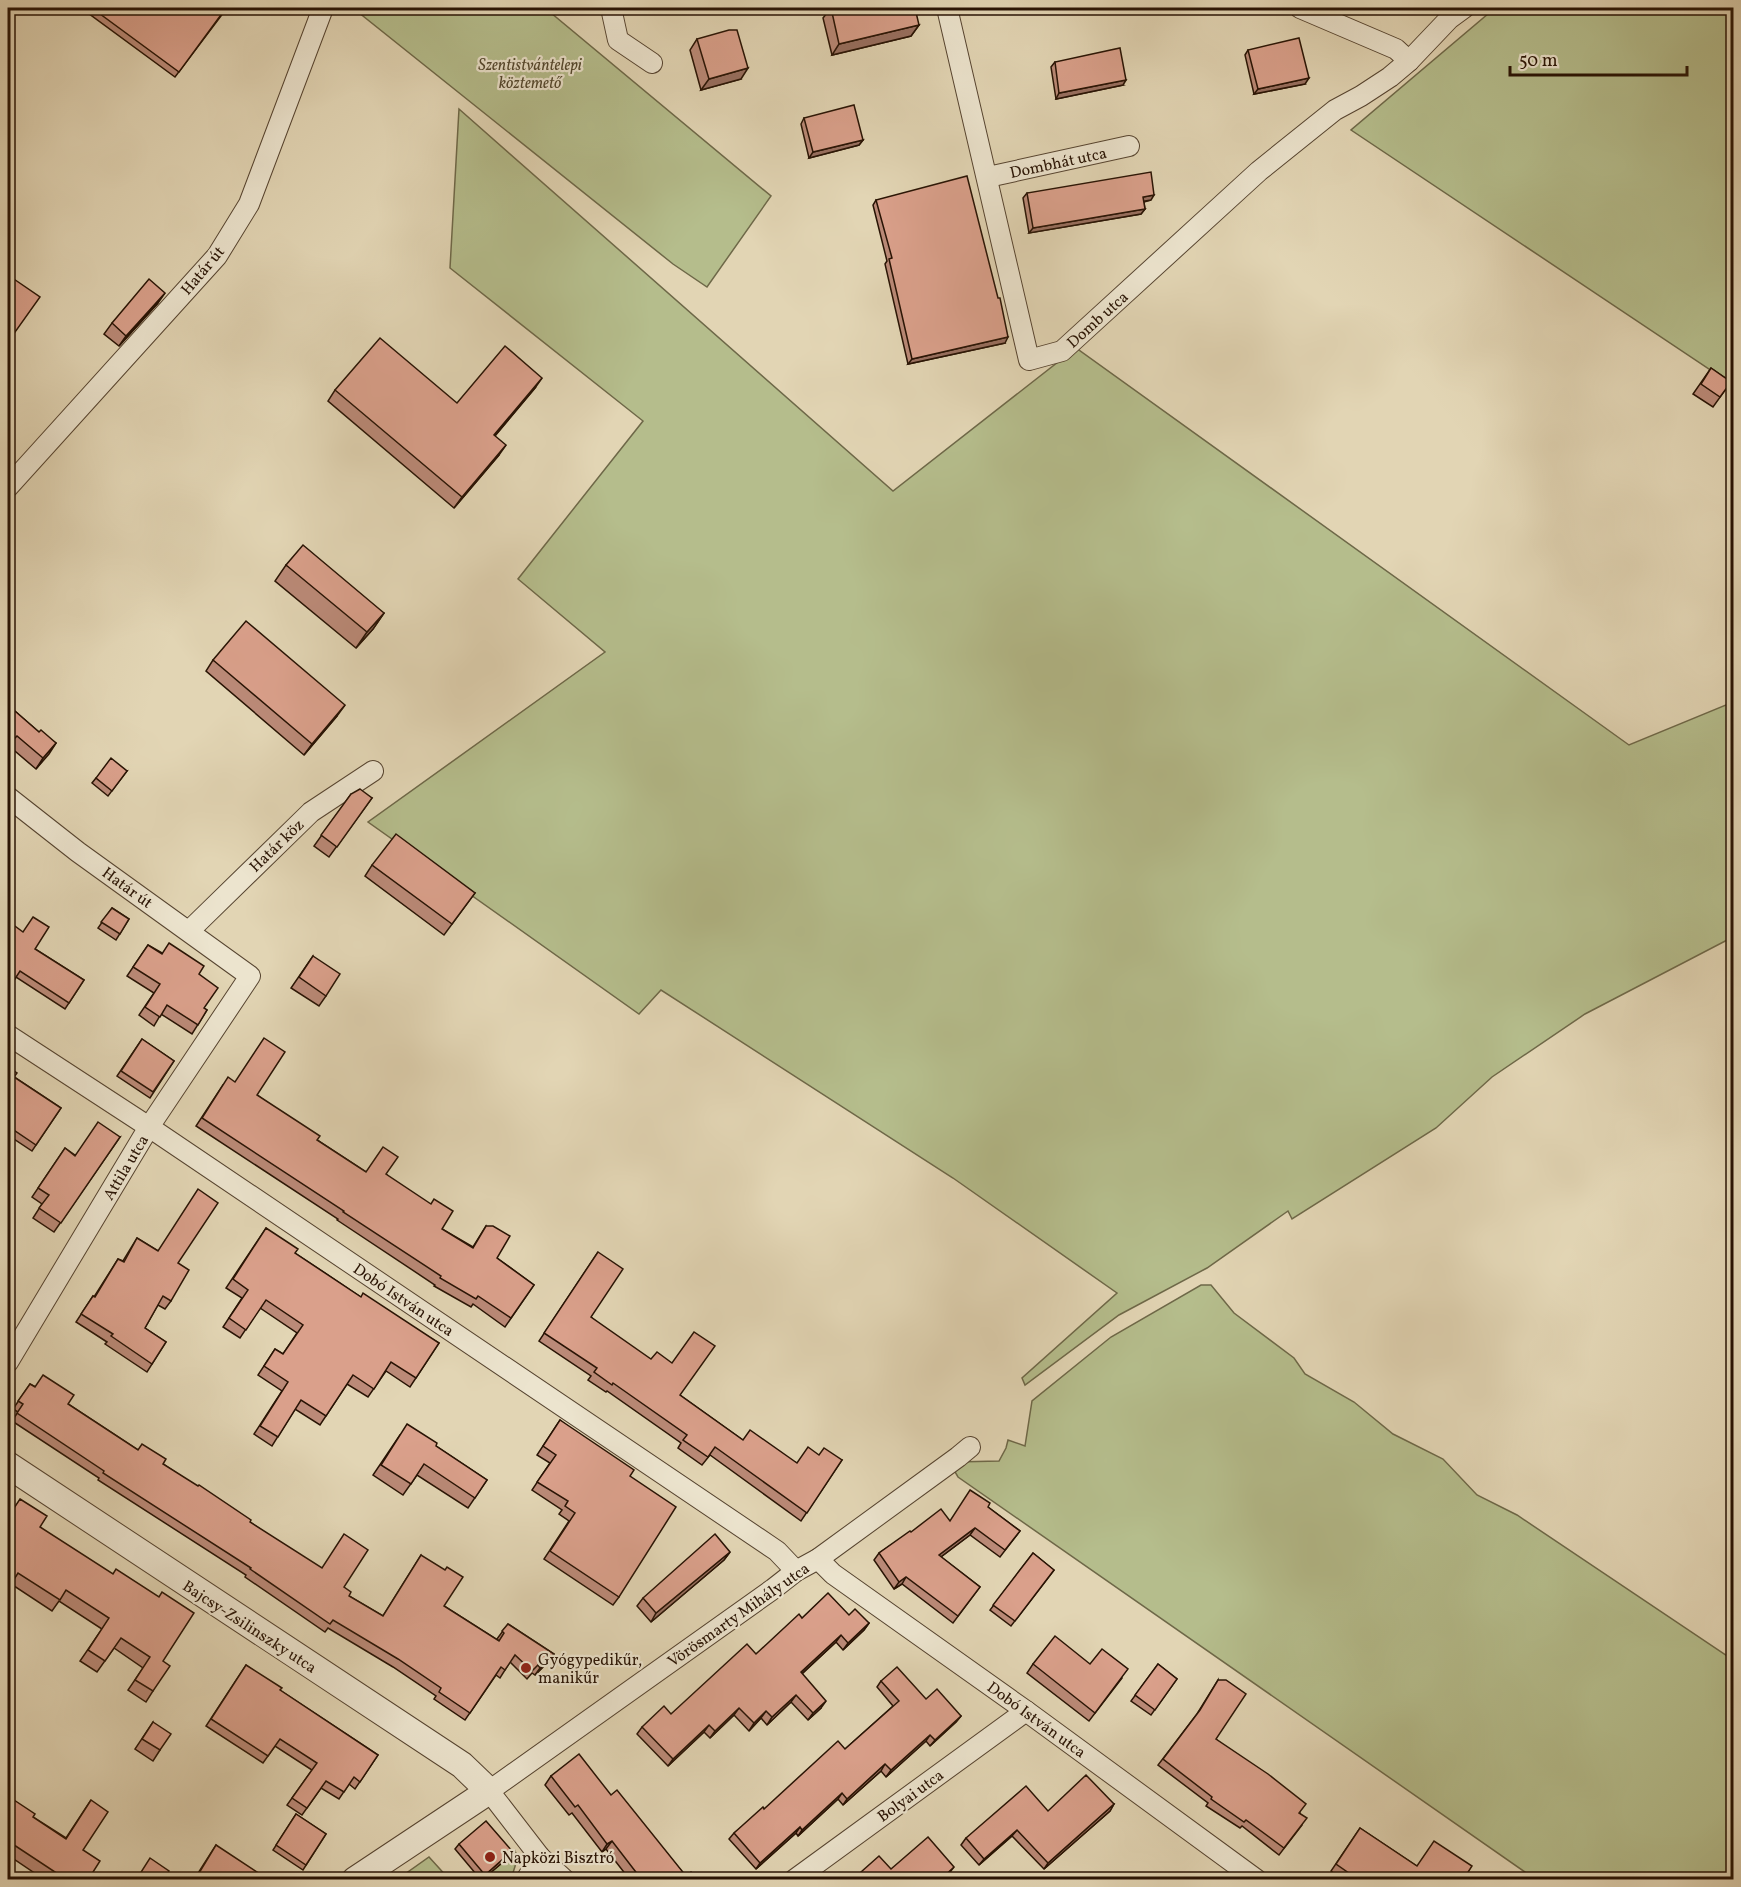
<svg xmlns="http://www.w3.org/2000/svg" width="1741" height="1887" font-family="Vollkorn,serif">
  <rect width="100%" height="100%" fill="#e2d5b4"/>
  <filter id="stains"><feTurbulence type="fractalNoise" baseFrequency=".00333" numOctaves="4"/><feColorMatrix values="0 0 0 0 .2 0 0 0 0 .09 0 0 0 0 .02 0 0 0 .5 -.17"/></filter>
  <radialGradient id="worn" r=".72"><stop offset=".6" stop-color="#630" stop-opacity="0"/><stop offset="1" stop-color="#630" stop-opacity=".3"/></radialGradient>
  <g fill="#b5bd8c" stroke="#6e6848" stroke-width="1.5">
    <polygon points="353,8 545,8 771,196 707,287 673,264"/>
    <polygon points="1495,8 1733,8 1733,385 1351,130"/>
    <polygon points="459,109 893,491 1076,348 1629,745 1733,702 1733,937 1585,1014 1492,1077 1436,1128 1292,1219 1288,1211 1207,1268 1119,1315 1025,1385 1022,1378 1117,1293 953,1178 661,990 639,1014 368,822 605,652 518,579 643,421 450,268"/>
    <polygon points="1201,1285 1211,1285 1234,1313 1294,1358 1305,1374 1354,1402 1393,1434 1443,1459 1477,1495 1517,1515 1733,1660 1733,1879 1535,1879 958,1477 951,1465 955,1462 999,1461 1006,1448 1008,1440 1025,1446 1032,1401 1111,1337"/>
    <polygon points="515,1851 518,1857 511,1879 482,1880"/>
    <polygon points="429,1857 449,1879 398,1879"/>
  </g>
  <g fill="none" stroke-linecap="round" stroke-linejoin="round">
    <g stroke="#564430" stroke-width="22">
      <g id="minor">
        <polyline points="611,8 618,40 652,63"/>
        <polyline points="947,8 1029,360 1062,351 1259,171 1335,110 1361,96 1390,77 1409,61 1449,19 1464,8"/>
        <polyline points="1300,8 1396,49 1409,61"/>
        <polyline points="988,177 1129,146"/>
        <polyline points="8,487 217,256 249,204 323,8"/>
        <polyline points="8,797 78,852 250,976 149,1127 8,1362"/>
        <polyline points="189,931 311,812 373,771"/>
        <polyline points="8,1035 149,1127 777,1551 796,1571"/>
        <polyline points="818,1559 833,1574 1026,1711 1257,1880"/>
        <polyline points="526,1880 540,1857"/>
        <polyline points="565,1880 540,1857 489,1791 773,1589 796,1571 818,1559 958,1457 970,1447"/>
        <polyline points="794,1880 1026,1711"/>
      </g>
    </g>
    <g stroke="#564430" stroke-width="28">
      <polyline id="tertiary" points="8,1465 462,1765 489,1791 355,1880"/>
    </g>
    <use href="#minor" stroke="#ece4ce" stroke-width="20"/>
    <use href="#tertiary" stroke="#ece4ce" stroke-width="26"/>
  </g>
  <g fill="#bb8a78" stroke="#281304" stroke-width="1.5">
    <polygon points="92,8 227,8 175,77 88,13"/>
    <polygon points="690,8 717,8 691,13"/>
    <polygon points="831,8 919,25 911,36 832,55 823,18"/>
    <polygon points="697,39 741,79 701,90 690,50"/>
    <polygon points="1248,50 1305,84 1254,94 1245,55"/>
    <polygon points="1055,62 1123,85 1056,99 1051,67"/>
    <polygon points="804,118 863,140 859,145 809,158 801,124"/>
    <polygon points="1027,193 1151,200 1144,202 1145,209 1141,214 1029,233 1023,198"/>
    <polygon points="876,200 1005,343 908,364 885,264 887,261 873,205"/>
    <polygon points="158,303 119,346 104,334 112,323"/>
    <polygon points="1711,368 1731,382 1713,407 1693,394"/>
    <polygon points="535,388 495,436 499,455 454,508 328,401 335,390 457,403"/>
    <polygon points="286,565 384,613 373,629 356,648 275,581"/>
    <polygon points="213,660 337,716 304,755 206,671"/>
    <polygon points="8,705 39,732 56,743 36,769 9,746 8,749"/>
    <polygon points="127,771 108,796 92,783 96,778"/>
    <polygon points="351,794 372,798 329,857 314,846"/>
    <polygon points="372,865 475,893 444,935 365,876"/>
    <polygon points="112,908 129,919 116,940 98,928"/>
    <polygon points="8,921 35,949 84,980 65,1009 16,977 8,990"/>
    <polygon points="148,945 199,974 204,1008 207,1010 192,1034 161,1014 154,1026 139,1015 154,993 127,976"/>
    <polygon points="313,956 326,996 319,1006 291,988"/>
    <polygon points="142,1039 174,1061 150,1098 117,1076"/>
    <polygon points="8,1067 14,1077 61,1108 32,1151 8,1135"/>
    <polygon points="223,1085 257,1095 317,1140 366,1172 386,1174 442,1229 473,1247 486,1226 497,1258 534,1285 505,1327 473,1304 471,1307 434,1286 435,1285 337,1220 338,1219 196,1126"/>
    <polygon points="120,1137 54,1232 33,1218 42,1204 32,1197 65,1148 75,1155"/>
    <polygon points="266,1228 295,1253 361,1297 439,1343 410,1387 386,1371 368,1397 347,1384 320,1425 295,1409 272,1446 254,1434 282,1391 258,1375 275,1349 283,1354 297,1333 260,1308 240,1338 223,1327 242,1298 226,1288"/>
    <polygon points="137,1238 178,1263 171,1301 165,1309 158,1305 145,1328 166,1342 147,1372 105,1344 107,1342 76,1322 93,1296 94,1297 118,1259 123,1261"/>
    <polygon points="598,1252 591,1317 680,1395 743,1440 797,1463 819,1455 842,1460 801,1521 710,1455 702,1465 678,1448 681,1443 607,1391 606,1392 588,1380 591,1376 539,1341"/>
    <polygon points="30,1384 68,1404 138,1450 163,1464 250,1522 344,1587 349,1596 383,1616 421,1555 444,1606 499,1641 497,1639 508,1624 554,1654 549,1661 535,1675 532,1673 527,1679 510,1662 500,1678 496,1675 465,1720 434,1699 436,1696 393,1667 328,1628 325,1632 245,1577 246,1575 98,1480 99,1478 12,1421 18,1412 13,1409"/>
    <polygon points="560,1420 630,1476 619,1597 613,1605 544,1559 569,1521 559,1514 562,1510 532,1490 550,1463 537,1455"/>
    <polygon points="400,1435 436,1446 487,1480 468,1508 417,1475 403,1495 373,1475"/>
    <polygon points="988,1507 1020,1531 1000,1557 970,1535 941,1557 980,1587 953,1623 902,1584 894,1589 874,1560 879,1553 911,1532 950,1521"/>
    <polygon points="40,1527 163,1661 153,1691 146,1702 128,1690 143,1668 114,1648 97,1672 80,1661 102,1629 59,1601 52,1611 11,1584"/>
    <polygon points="730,1552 724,1560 651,1622 637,1606 643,1598"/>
    <polygon points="1033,1553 1054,1570 1011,1626 990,1610"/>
    <polygon points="849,1615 869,1623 864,1630 843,1650 836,1642 802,1674 821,1708 808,1720 791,1702 767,1725 761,1718 749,1731 734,1715 710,1738 704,1732 668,1766 637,1734 642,1727 671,1714 756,1654 802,1618"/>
    <polygon points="1033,1664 1090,1664 1122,1678 1089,1721 1027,1673"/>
    <polygon points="1158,1664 1177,1679 1151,1715 1131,1701"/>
    <polygon points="246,1665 280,1690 378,1755 355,1789 349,1784 339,1799 321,1788 302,1815 287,1805 312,1770 275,1746 263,1763 206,1726"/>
    <polygon points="1218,1680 1216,1739 1300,1813 1302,1825 1279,1855 1242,1826 1240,1828 1206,1806 1208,1803 1158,1765 1197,1714"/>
    <polygon points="881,1681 926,1699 961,1716 956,1722 930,1746 926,1741 886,1777 881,1771 843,1805 838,1799 798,1836 796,1833 756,1869 729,1839 734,1833 764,1809 845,1749 893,1706 877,1687"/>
    <polygon points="153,1722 160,1750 153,1761 135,1749"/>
    <polygon points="551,1776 611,1795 686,1876 697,1880 630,1880 606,1849 602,1852 572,1813 569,1815 545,1785"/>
    <polygon points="8,1796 33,1817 66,1838 91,1800 83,1850 88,1880 45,1880 8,1855"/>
    <polygon points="1114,1804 1110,1811 1044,1869 1012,1836 979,1865 961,1845 966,1838 1048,1811"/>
    <polygon points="296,1814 326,1834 303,1870 273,1850"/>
    <polygon points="1360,1828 1417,1866 1463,1880 1343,1880 1331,1871"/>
    <polygon points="459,1844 512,1851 509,1857 481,1880 455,1849"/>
    <polygon points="216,1845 252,1880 197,1880 195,1878"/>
    <polygon points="891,1869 950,1872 942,1880 852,1880"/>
  </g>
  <g fill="#997061" stroke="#281304" stroke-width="1.5">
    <polygon points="695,8 717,8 691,13"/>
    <polygon points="919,25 911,36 832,55 839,44"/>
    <polygon points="748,68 741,79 701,90 709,79"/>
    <polygon points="1309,78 1305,84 1254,94 1258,89"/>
    <polygon points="1126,80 1123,85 1056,99 1059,93"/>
    <polygon points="863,140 859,145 809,158 813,152"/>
    <polygon points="1154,195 1151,200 1139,202 1143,197"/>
    <polygon points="1145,209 1141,214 1029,233 1033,228"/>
    <polygon points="165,293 158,303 119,346 126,336"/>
    <polygon points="1008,337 1005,343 908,364 912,359"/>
    <polygon points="542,378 535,388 487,445 494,435"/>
    <polygon points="506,445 499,455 454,508 462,497"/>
    <polygon points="384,613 373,629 356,648 367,632"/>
    <polygon points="345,705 337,716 304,755 312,744"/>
    <polygon points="56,743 49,754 36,769 43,758"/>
    <polygon points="975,1528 970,1535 934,1562 939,1555"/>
    <polygon points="730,1552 724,1560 651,1622 656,1613"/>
    <polygon points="906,1577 902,1584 894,1589 899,1582"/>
    <polygon points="869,1623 864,1630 843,1650 848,1643"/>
    <polygon points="841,1635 836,1642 796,1679 801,1672"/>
    <polygon points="554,1654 549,1661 535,1675 540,1668"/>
    <polygon points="796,1695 791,1702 767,1725 772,1717"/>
    <polygon points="826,1701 821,1708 808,1720 813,1713"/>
    <polygon points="739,1708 734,1715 710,1738 715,1731"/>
    <polygon points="766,1711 761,1718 749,1731 754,1723"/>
    <polygon points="961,1716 956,1722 930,1746 935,1740"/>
    <polygon points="709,1725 704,1732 668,1766 673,1759"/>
    <polygon points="930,1735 926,1741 886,1777 891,1770"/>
    <polygon points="885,1764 881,1771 843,1805 847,1799"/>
    <polygon points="842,1793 838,1799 798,1836 802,1830"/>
    <polygon points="1114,1804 1110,1811 1044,1869 1048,1863"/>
    <polygon points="800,1827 796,1833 756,1869 760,1863"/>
    <polygon points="1017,1830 1012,1836 979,1865 984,1859"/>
    <polygon points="612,1841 606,1849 602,1852 607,1844"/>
    <polygon points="512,1851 509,1857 482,1880 485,1875"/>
    <polygon points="954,1867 950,1872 942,1880 940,1880"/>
  </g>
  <g fill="#daa08b" stroke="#281304" stroke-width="1.5">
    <polygon points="92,8 226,8 179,72"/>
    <polygon points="831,8 915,8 919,25 839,44"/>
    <polygon points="729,30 737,30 748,68 709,79 697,39"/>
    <polygon points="1299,38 1309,78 1258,89 1248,50"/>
    <polygon points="1120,48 1126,80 1059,93 1055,62"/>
    <polygon points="854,105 863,140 813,152 804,118"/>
    <polygon points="1151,172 1154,195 1143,197 1145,209 1033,228 1027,193"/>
    <polygon points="967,176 998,298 1000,298 1008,337 912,359 889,259 892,258 876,200"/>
    <polygon points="8,275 40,297 8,342"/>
    <polygon points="149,279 165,293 126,336 112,323"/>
    <polygon points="380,338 457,403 505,346 542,378 494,435 506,445 462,497 335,390"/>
    <polygon points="1711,368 1731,382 1720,397 1701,384"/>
    <polygon points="303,545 384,613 367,632 286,565"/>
    <polygon points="246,621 345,705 312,744 213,660"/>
    <polygon points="8,705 39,732 41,730 56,743 43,758 17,736 10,743 8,741"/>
    <polygon points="111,758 127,771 112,791 96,778"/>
    <polygon points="360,789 372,798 337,847 321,835 351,794"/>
    <polygon points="396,834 475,893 452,924 372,865"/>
    <polygon points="112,908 129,919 120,934 101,922"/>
    <polygon points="33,917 49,927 35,949 84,980 69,1003 20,971 9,988 8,987 8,921 23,932"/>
    <polygon points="169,943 204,966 199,974 218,988 204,1008 207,1010 198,1025 167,1005 160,1017 145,1007 160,984 133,967 148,945 162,954"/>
    <polygon points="313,956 340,974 326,996 299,977"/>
    <polygon points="264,1038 285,1052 257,1095 320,1136 317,1140 366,1172 383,1147 398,1157 386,1174 431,1204 434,1199 453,1211 442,1229 473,1248 486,1226 493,1226 510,1236 497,1258 534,1285 511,1318 478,1296 476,1299 440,1278 441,1276 343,1212 344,1211 202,1118 228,1077 235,1082"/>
    <polygon points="142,1039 174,1061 153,1092 121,1071"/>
    <polygon points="8,1067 17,1073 14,1077 61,1108 36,1145 8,1126"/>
    <polygon points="98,1122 120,1137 61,1223 39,1208 49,1195 38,1188 65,1148 75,1156"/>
    <polygon points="198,1189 218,1203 178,1263 189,1270 171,1301 163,1296 145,1328 166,1342 152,1364 111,1336 113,1334 81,1314 93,1296 95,1297 118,1259 124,1262 137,1238 158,1251"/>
    <polygon points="266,1228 298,1249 295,1253 361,1297 363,1293 439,1343 416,1378 391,1362 374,1389 353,1375 326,1416 301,1400 278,1437 260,1426 288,1382 264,1366 275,1349 283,1354 303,1325 266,1300 246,1330 229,1318 248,1290 233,1279"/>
    <polygon points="598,1252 623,1269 591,1317 651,1359 657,1352 672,1363 694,1332 715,1346 680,1395 743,1440 750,1430 797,1463 808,1447 819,1455 824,1448 842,1460 807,1513 715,1447 708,1457 683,1440 687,1435 613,1383 612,1385 594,1372 597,1368 544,1333"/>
    <polygon points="43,1375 74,1395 68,1404 138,1450 142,1444 166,1459 163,1464 198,1486 199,1485 251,1520 250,1522 322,1568 344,1534 368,1550 344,1587 351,1592 349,1596 383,1616 421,1555 445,1570 447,1567 463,1577 444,1606 499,1641 504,1633 502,1631 508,1624 554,1654 540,1668 538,1665 532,1671 515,1655 505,1670 501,1667 470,1713 439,1692 441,1688 398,1659 333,1620 330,1624 250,1569 251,1568 103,1473 104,1471 17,1413 23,1404 18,1401 30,1384 35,1387"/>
    <polygon points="560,1420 634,1470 630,1476 676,1507 619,1597 550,1551 575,1513 565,1506 568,1501 537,1482 556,1455 543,1446"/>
    <polygon points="407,1424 437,1443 436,1446 487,1480 475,1498 424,1464 411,1484 381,1465"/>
    <polygon points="970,1490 990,1503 988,1507 1020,1531 1005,1550 975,1528 939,1555 980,1587 958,1616 906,1577 899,1582 879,1553 910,1531 911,1532 941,1509 950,1521"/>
    <polygon points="20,1499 47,1516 40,1527 113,1574 116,1569 159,1597 162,1592 194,1613 163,1661 170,1666 153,1691 135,1680 150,1657 121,1638 105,1661 88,1650 109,1618 66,1590 60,1600 18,1573 8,1589 8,1517"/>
    <polygon points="715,1534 730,1552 656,1613 643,1598"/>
    <polygon points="1033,1553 1054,1570 1015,1621 993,1605"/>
    <polygon points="828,1593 849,1615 855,1609 869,1623 848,1643 841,1635 801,1672 826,1701 813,1713 796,1695 772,1717 766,1711 754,1723 739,1708 715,1731 709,1725 673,1759 642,1727 664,1706 671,1714 747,1644 756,1654 799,1614 802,1618"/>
    <polygon points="1055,1636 1090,1664 1102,1649 1128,1669 1095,1713 1033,1664"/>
    <polygon points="1158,1664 1177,1679 1155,1710 1135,1695"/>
    <polygon points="246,1665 282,1688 280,1690 378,1755 360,1782 354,1777 344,1792 326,1781 307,1808 292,1798 317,1763 280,1739 268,1756 211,1719"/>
    <polygon points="897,1667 926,1699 937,1689 961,1716 935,1740 930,1735 891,1770 885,1764 847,1799 842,1793 802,1830 800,1827 760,1863 734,1833 763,1807 764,1809 838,1741 845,1749 899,1701 881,1681"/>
    <polygon points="1218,1680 1226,1680 1246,1694 1216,1739 1268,1774 1306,1804 1299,1813 1307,1818 1284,1848 1246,1820 1244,1822 1211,1799 1212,1797 1163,1759 1200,1710"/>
    <polygon points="153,1722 171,1734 160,1750 142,1739"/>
    <polygon points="579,1754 611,1795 617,1790 686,1876 691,1872 697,1880 642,1880 612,1841 607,1844 578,1805 575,1807 551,1776"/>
    <polygon points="1086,1775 1114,1804 1048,1863 1017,1830 984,1859 966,1838 1026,1786 1048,1811"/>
    <polygon points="8,1796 35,1814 33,1817 66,1839 91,1800 108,1812 83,1850 100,1861 88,1880 67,1880 8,1841"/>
    <polygon points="296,1814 326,1834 306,1865 276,1845"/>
    <polygon points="486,1821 512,1851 485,1875 459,1844"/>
    <polygon points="1360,1828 1417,1866 1434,1841 1472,1866 1463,1880 1359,1880 1336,1864"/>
    <polygon points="928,1837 954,1867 940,1880 922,1880 917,1874 911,1880 852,1880 879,1856 891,1869"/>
    <polygon points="216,1845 257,1872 252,1880 209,1880 199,1873"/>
    <polygon points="150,1858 169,1871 164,1880 136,1880"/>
  </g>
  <g fill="#8f2418" stroke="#ece4ce" stroke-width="2">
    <circle cx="526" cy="1668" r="6"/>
    <circle cx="490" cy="1857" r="6"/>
  </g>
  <g text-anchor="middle" stroke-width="4.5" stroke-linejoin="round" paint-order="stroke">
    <g font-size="16" font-style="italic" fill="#52462d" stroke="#ece4ce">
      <text x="530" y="70">Szentistvántelepi<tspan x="530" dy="18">köztemető</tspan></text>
    </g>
    <g font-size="16" fill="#281304" stroke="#ece4ce">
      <text transform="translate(1058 162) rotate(-12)" y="6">Dombhát utca</text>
      <text transform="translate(202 270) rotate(-50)" y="6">Határ út</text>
      <text transform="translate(1097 319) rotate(-42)" y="6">Domb utca</text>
      <text transform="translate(276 845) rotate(-44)" y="6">Határ köz</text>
      <text transform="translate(128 887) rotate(36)" y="6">Határ út</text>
      <text transform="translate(125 1167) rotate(-59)" y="6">Attila utca</text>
      <text transform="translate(404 1299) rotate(34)" y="6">Dobó István utca</text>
      <text transform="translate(738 1614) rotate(-35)" y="6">Vörösmarty Mihály utca</text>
      <text transform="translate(250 1626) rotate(33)" y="6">Bajcsy-Zsilinszky utca</text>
      <text transform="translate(1037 1719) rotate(36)" y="6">Dobó István utca</text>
      <text transform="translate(910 1795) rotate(-36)" y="6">Bolyai utca</text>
    </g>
    <g font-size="16" fill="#281304" stroke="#ece4ce" text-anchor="start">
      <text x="538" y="1665">Gyógypedikűr,<tspan x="538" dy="18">manikűr</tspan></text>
      <text x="502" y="1863">Napközi Bisztró</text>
    </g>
  </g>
  <rect width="1741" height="1887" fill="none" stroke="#e2d5b4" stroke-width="30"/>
  <rect x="9" y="9" width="1723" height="1869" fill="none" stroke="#281304" stroke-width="3"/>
  <rect x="15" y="15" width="1711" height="1857" fill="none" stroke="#281304" stroke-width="1.5"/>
  <path d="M1510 66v9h177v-9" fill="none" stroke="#281304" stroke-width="3"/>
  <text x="1519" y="66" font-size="18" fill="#281304" stroke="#ece4ce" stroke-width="4.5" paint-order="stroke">50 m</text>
  <rect width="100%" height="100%" filter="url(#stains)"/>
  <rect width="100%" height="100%" fill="url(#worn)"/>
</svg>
